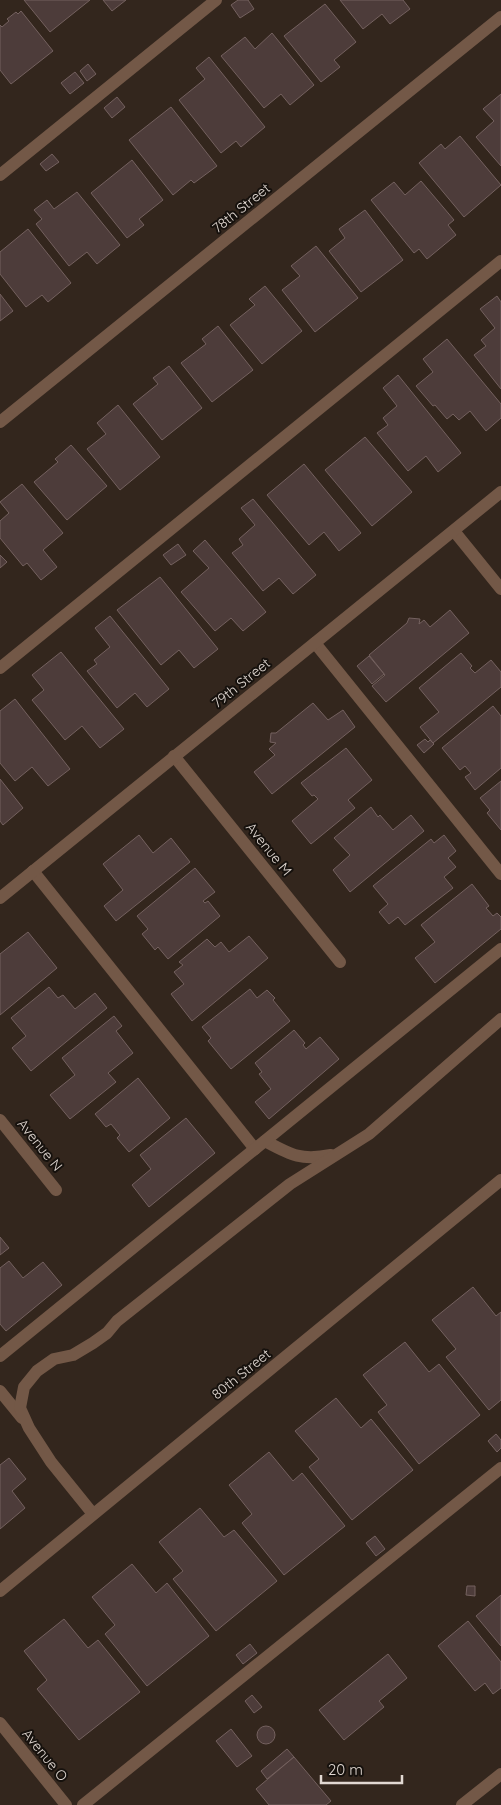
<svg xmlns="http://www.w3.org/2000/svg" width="501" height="1805" font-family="Quicksand,sans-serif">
  <rect width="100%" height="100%" fill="#33261d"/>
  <g fill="#4d3c3a" stroke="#74615f">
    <polygon points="24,0 90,0 50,32"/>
    <polygon points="103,0 126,0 112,11"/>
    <polygon points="238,0 248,0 254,9 240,18 231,5"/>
    <polygon points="340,0 403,0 410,9 390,24 382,14 363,29"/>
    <polygon points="325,4 356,42 334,60 340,67 321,82 284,36"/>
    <polygon points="21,11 53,51 11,84 0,70 0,25 2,27 9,21 7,19 16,12 18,14"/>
    <polygon points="272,33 314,85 290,105 281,94 264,108 221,56 245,37 255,49"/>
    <polygon points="209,57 265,127 241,147 236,141 221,153 179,100 205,79 196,68"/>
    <polygon points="88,64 96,74 87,81 80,71"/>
    <polygon points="75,72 84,83 70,94 61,83"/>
    <polygon points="501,94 501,166 476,137 494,121 483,109"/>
    <polygon points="117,97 125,107 112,118 104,108"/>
    <polygon points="171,107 217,166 194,183 191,180 173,195 129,140"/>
    <polygon points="460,136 501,185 464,217 419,163 441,144 445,149"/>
    <polygon points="52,154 59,162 46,171 40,164"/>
    <polygon points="132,160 163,200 139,219 144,225 127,238 91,193"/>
    <polygon points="421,181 454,220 448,225 456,235 427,259 419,249 414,253 371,200 394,182 405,195"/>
    <polygon points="77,192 120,245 97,264 87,252 69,266 36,224 42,219 34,210 47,200 54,209"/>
    <polygon points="365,210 403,260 361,292 329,251 345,238 339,229"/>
    <polygon points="28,229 71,283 48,302 42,295 26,307 0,274 0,252"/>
    <polygon points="316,246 358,298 315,332 282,290 300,276 291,266"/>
    <polygon points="265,286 302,331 262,364 230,325 255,305 249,299"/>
    <polygon points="0,294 13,311 0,321"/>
    <polygon points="497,296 501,302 501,389 474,355 486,346 481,340 495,328 480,309"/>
    <polygon points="218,326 253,370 212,402 181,363 206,344 202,339"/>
    <polygon points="447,339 501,404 501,418 486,431 470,411 459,420 453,414 447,419 435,405 433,406 416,386 433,372 423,359"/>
    <polygon points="169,366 202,408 162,440 133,404 158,384 153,378"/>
    <polygon points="398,375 461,453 438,472 426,456 408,471 377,433 388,425 383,418 397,406 383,388"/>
    <polygon points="118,405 160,457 120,490 87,449 106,434 97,423"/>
    <polygon points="365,437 412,492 372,526 325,470"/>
    <polygon points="71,445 107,486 67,520 34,482 58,462 55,459"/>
    <polygon points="304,464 361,533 339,551 324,532 309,545 267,495"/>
    <polygon points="22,484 63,533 43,550 57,567 41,580 27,563 23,566 0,538 0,521 9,513 0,502"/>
    <polygon points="253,499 316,575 293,594 279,578 263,591 232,553 243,545 239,539 255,525 241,508"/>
    <polygon points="205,540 266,612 243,631 231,618 215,631 181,592 209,568 193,551"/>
    <polygon points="178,544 186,555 171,565 163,555"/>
    <polygon points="0,555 7,562 0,568"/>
    <polygon points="160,577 218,649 194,668 179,650 161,665 117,610"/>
    <polygon points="450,610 469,633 386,702 372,686 385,675 369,655 407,623 409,618 420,619 419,624 424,620 430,627"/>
    <polygon points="110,616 169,689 147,707 135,693 117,708 87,671 97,664 94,660 110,647 95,628"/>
    <polygon points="61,652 124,729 100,748 82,726 65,740 32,700 44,690 32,675"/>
    <polygon points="461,653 472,666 470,668 475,673 491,660 501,672 501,687 433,743 420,727 439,712 419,688"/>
    <polygon points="369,656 384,674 372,684 357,666"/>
    <polygon points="15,699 70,769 48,786 32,767 15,781 0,763 0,711"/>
    <polygon points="313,703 328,720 343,710 355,727 272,794 254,772 275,755 269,749 276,743 270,742 271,733 276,733"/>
    <polygon points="493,706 501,716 501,768 475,790 465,777 471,773 465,766 460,770 442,748"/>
    <polygon points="425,739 428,742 430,740 434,744 424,753 417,745"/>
    <polygon points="346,748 372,780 348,800 355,808 311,844 292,821 318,799 314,795 312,796 301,783"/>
    <polygon points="0,779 23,808 3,825 0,821"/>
    <polygon points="501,781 501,830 487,813 490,810 480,798"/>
    <polygon points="371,807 378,817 380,815 393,830 411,815 424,831 350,892 333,870 350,855 334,838"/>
    <polygon points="139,835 153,853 171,838 190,862 116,921 104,906 123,890 103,864"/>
    <polygon points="444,835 456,851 448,858 456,867 444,877 453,888 405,925 398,917 389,924 379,912 388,904 373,886 431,839 434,843"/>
    <polygon points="195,868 215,892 203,901 205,903 208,901 220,916 168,959 158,947 155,950 142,934 148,929 137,916"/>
    <polygon points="472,884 489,906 486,908 493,916 497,913 501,917 501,929 435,983 415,958 435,942 421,925"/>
    <polygon points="28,932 57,968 0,1015 0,954"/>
    <polygon points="249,936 268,958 192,1021 171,994 184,984 174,972 183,965 179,962 207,939 215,947 221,942 229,952"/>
    <polygon points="49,987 58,998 63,995 75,1009 95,993 107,1008 31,1071 12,1048 26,1036 11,1018"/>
    <polygon points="250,989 257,998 267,990 275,998 273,1000 290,1021 231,1069 208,1041 211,1038 202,1027"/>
    <polygon points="114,1016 122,1026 116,1031 133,1053 108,1073 116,1082 70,1119 50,1095 75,1075 62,1058"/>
    <polygon points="294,1030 305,1043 303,1045 306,1049 320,1037 339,1059 269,1119 255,1102 271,1089 259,1074 262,1072 255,1063"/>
    <polygon points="138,1078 170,1118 129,1152 117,1138 120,1135 111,1124 106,1127 95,1114"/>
    <polygon points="186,1118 215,1153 149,1207 132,1185 151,1169 140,1155"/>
    <polygon points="0,1237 9,1248 0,1255"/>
    <polygon points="9,1261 23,1278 43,1262 62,1285 6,1331 0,1324 0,1268"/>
    <polygon points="473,1287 496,1316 501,1312 501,1400 489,1410 446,1357 456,1349 432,1320"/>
    <polygon points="405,1342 429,1372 439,1364 480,1415 419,1464 378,1412 387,1405 363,1375"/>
    <polygon points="336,1398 361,1428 371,1419 413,1470 352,1520 309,1467 319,1459 295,1431"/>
    <polygon points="496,1434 501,1440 501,1448 497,1452 488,1441"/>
    <polygon points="269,1452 293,1481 302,1473 345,1526 284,1575 242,1523 252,1514 229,1485"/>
    <polygon points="9,1458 26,1479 12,1491 25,1508 0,1529 0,1465"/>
    <polygon points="200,1508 224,1537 234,1530 277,1581 216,1631 173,1579 183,1571 159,1542"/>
    <polygon points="375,1536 385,1549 376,1556 366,1543"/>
    <polygon points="132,1564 156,1593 167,1583 209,1636 147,1686 105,1634 115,1625 92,1597"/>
    <polygon points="467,1586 475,1586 475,1596 466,1595"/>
    <polygon points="501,1595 501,1646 476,1616"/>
    <polygon points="64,1619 88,1648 98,1640 140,1692 79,1740 37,1689 47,1680 24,1651"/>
    <polygon points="468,1621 501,1662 501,1688 493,1694 485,1683 475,1691 438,1646"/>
    <polygon points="250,1644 257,1653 243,1664 236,1655"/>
    <polygon points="388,1654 407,1678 379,1701 384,1707 344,1740 319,1710"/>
    <polygon points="252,1695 262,1707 254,1713 245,1701"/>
    <circle cx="266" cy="1735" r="9"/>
    <polygon points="231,1729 252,1756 237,1767 216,1741"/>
    <polygon points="287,1749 294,1757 267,1779 261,1771"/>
    <polygon points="294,1757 331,1801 326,1805 269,1805 256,1789"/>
  </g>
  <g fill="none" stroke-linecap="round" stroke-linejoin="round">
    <g stroke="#735847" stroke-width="12">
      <polyline points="0,175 216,0"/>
      <polyline points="0,422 501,17"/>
      <polyline points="454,531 501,589"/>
      <polyline points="315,643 501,874"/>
      <polyline points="0,668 501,261"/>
      <polyline points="174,756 340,962"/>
      <polyline points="33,871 255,1149"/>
      <polyline points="0,898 501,492"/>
      <polyline points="0,1120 56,1190"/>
      <path d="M265 1141C291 1155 301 1161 331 1155"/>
      <polyline points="0,1356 501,949"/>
      <polyline points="0,1391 22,1418"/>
      <polyline points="93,1514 51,1462 29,1428 20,1408 24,1387 37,1371 54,1359 73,1355 93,1343 107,1333 117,1321 290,1184 369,1134 501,1019"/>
      <polyline points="0,1591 501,1180"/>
      <polyline points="0,1723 66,1805"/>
      <polyline points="83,1805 501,1468"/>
      <polyline points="462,1805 501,1774"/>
    </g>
  </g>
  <g text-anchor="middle" stroke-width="4" stroke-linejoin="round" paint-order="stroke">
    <g font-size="14" fill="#e1d8d2" stroke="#16110d">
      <text transform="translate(241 208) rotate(-39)" y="5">78th Street</text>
      <text transform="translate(241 683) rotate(-39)" y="5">79th Street</text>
      <text transform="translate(269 849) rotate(51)" y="5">Avenue M</text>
      <text transform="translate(40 1145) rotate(51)" y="5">Avenue N</text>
      <text transform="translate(241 1374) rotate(-39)" y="5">80th Street</text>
      <text transform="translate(45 1755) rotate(51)" y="5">Avenue O</text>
    </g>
  </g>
  <path d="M321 1775v8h81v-8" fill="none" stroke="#e1d8d2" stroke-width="2.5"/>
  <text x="328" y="1775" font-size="15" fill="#e1d8d2" stroke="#16110d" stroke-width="4" paint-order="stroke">20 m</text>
</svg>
